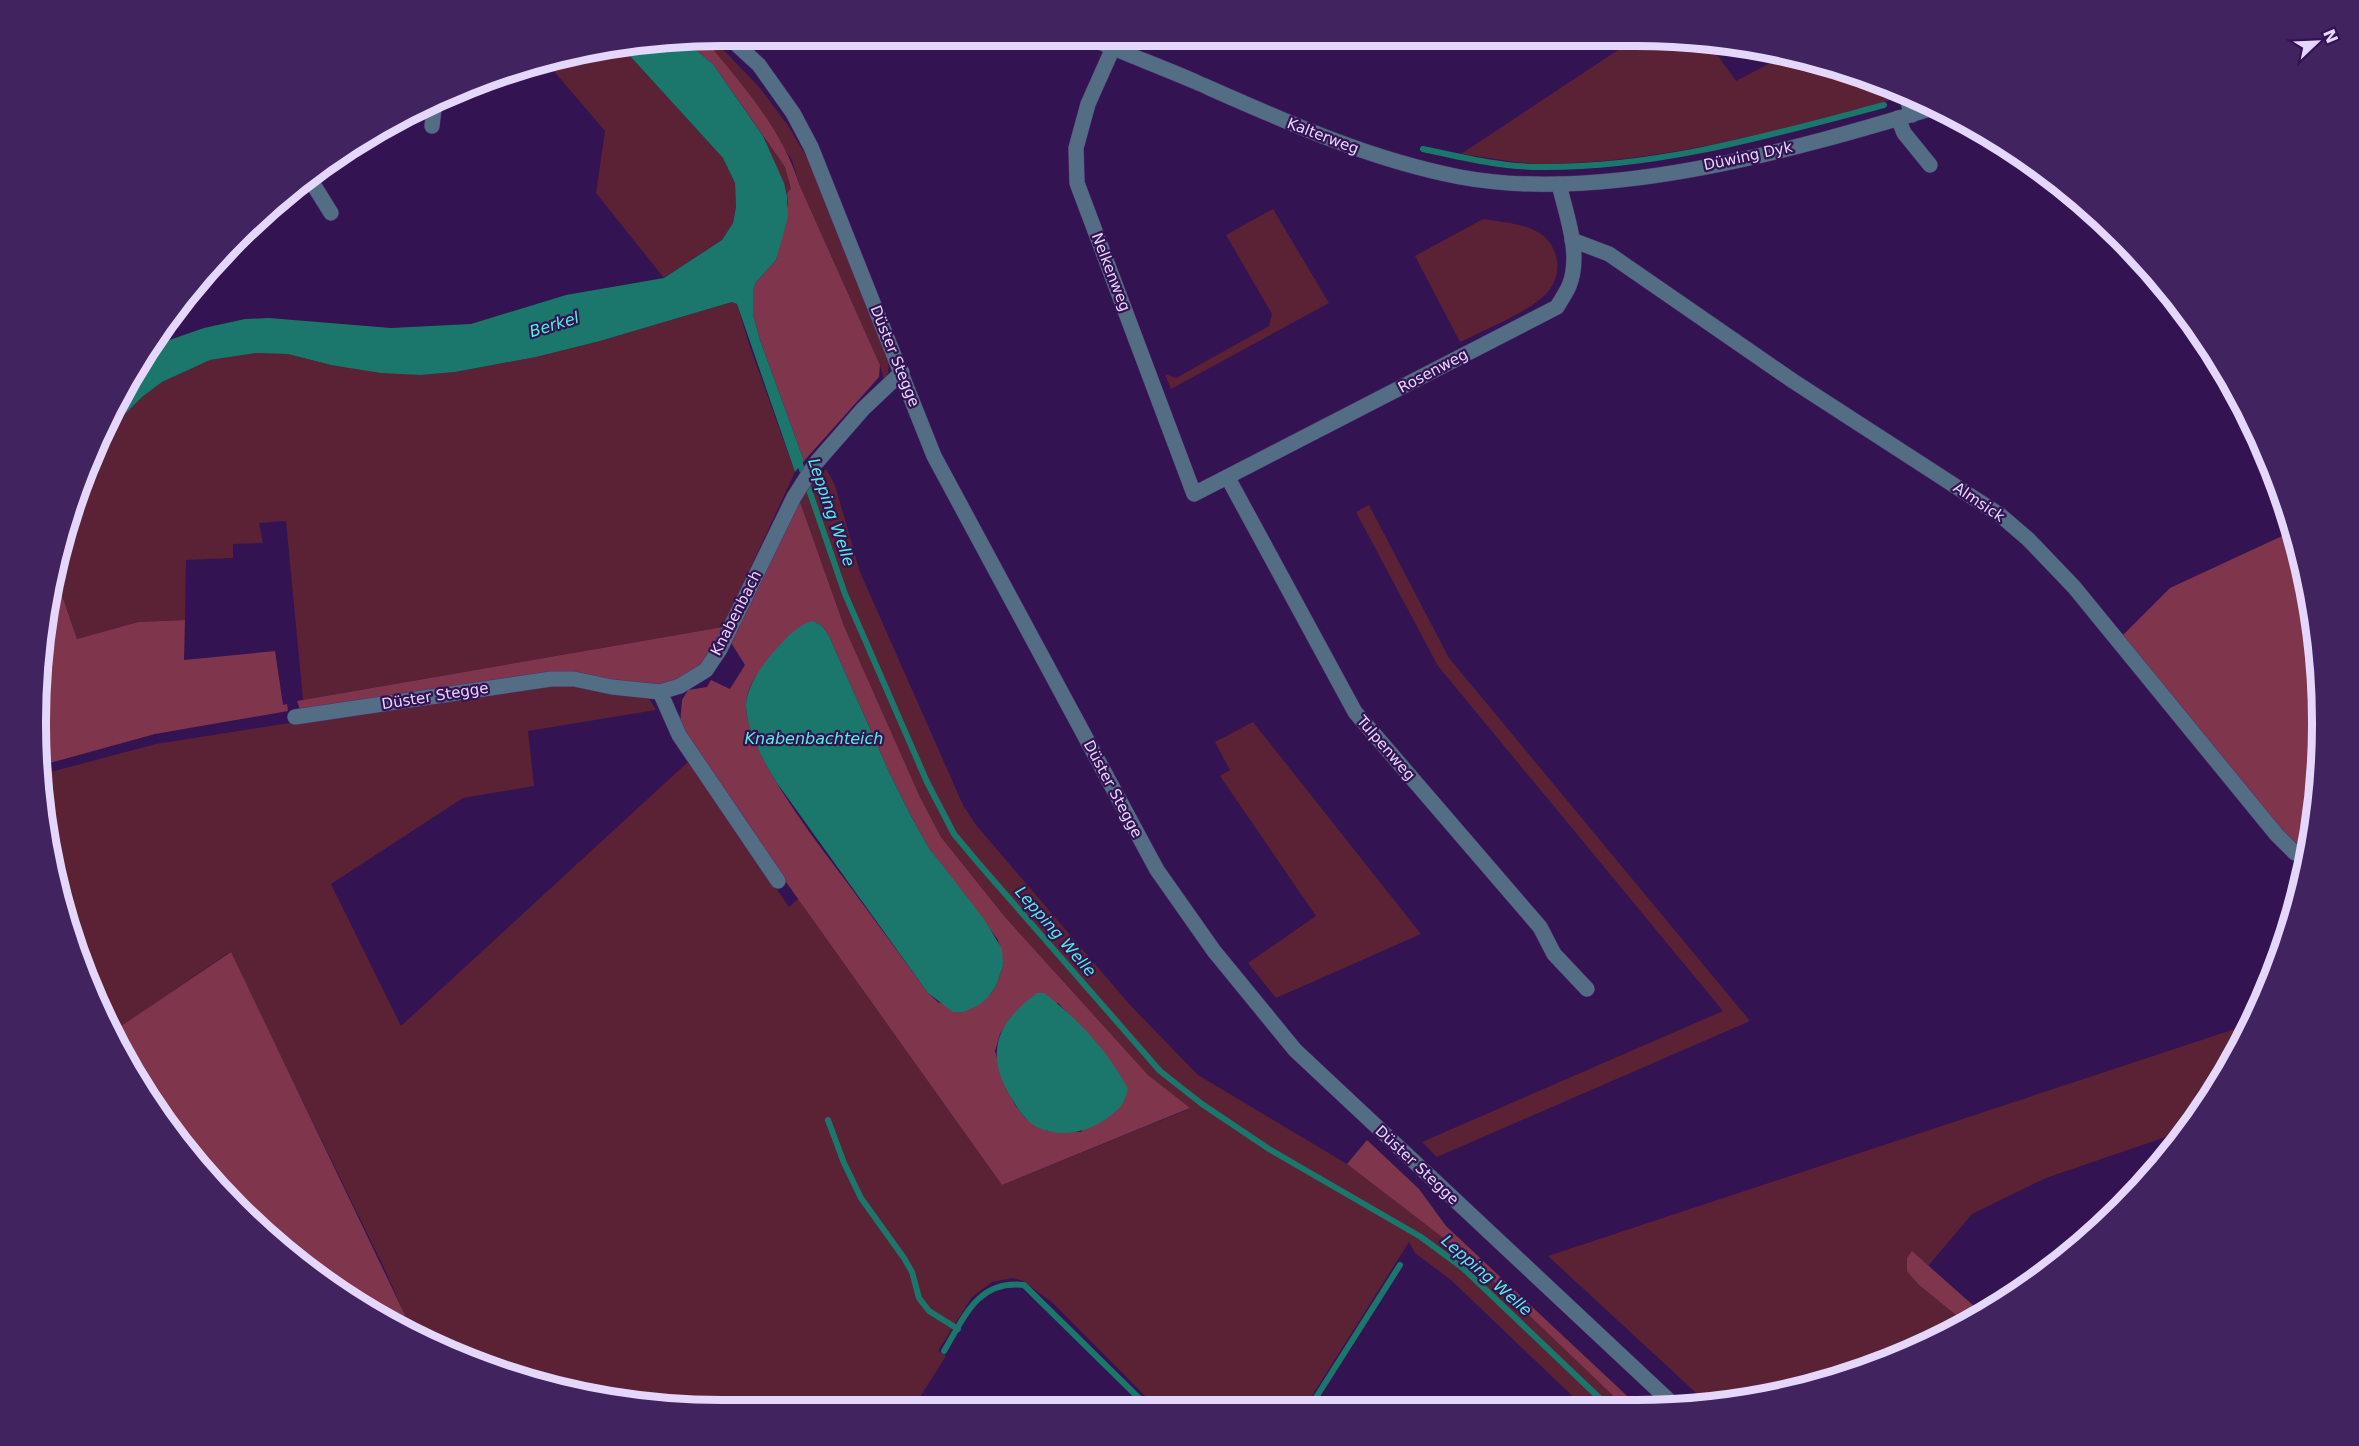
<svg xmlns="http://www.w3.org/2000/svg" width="2359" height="1446" font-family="'DejaVu Sans',sans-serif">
  <rect width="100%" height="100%" fill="#331352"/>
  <g fill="#5a2234">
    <polygon points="707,42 716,42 760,88 789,127 809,161 889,361 888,373 884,380 880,365 799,184 792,160"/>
    <path d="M1630 42H1708L1736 81 1782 57 1899 88 1902 90V97C1784 129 1666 163 1543 164 1516 164 1488 157 1461 154Z"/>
    <polygon points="620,45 723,158 735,183 736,207 733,223 722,240 664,278 596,193 605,131 546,62"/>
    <polygon points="763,136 785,167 791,190 787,193"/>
    <polygon points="1273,209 1329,303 1171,389 1165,374 1176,378 1269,326 1272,314 1226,235"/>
    <path d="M1483 219C1513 224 1551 224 1557 261 1559 272 1554 287 1545 295 1526 313 1484 330 1460 342L1415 256Z"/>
    <polygon points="732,302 737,304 749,344 795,472 723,627 303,700 286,521 259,523 263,543 233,544 233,558 186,560 185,620 138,622 77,639 55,575 72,502 91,457 108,440 113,426 142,397 162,382 210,360 256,353 288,354 331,365 421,375 455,372 536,357 600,341"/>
    <polygon points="826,469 835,485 860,572 963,805 976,825 1130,1005 1198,1075 1347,1164 1396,1200 1467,1256 1626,1408 1585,1408 1451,1280 1415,1253 1409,1242 1305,1407 1155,1406 1053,1303 1023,1281 1012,1278 992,1282 972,1297 938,1351 946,1356 915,1405 634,1404 460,1358 399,1323 405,1315 385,1270 230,952 115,1030 72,944 42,813 39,775 156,744 532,685 574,684 647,695 656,710 528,731 534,786 463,798 331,884 401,1026 690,760 789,907 799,898 1002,1185 1189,1109 1148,1075 1005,917 941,837 920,797 844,626 799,499"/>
    <polygon points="1369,505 1449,658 1750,1021 1437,1157 1422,1142 1723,1011 1438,666 1356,512"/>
    <polygon points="1253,722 1421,934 1276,998 1248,963 1316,916 1220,776 1230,770 1215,742"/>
    <polygon points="2253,1023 2189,1129 2046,1178 1972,1214 1928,1266 1912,1251 1919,1285 1967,1324 1857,1374 1707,1403 1548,1256"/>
  </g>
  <g fill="#7f354c" fill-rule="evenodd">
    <path d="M686 42H707C743 86 782 129 799 184L880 365 879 377 804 461 760 340 753 314V290L756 282 776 260 788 204 787 193 791 189 785 167 713 64Z"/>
    <path d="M799 499 844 626 920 797 941 837 1005 917 1148 1075 1190 1108 1002 1185 759 844 680 724 682 700 688 690 707 687 711 680 730 689 745 665 730 641ZM814 621 822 626 829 636 890 774 911 816 929 848 998 940 1003 966 996 986 989 996 939 1003 928 993C902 957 875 921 849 885 820 846 745 752 746 704 747 671 791 641 814 621ZM1058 1003 1094 1041 1122 1078 1081 1132 1047 1131 1025 1118 1016 1106 1006 1089 995 1051 1000 1034 1011 1017Z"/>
    <polygon points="2293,531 2317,633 2322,768 2308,852 2293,845 2122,636 2170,588"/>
    <polygon points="55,575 77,639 138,622 185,620 184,660 275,651 283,705 287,704 288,711 155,734 39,766 36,723 42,633"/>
    <polygon points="723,627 711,653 699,669 678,682 658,685 597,680 300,710 297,701"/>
    <polygon points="231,952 405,1315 399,1323 305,1268 237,1209 152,1105 115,1030"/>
    <polygon points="1367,1140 1419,1189 1446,1226 1640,1408 1626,1408 1467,1256 1347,1164"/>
    <polygon points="1912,1251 1984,1315 1967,1324 1919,1285 1907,1271 1907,1258"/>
  </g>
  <g fill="#1b776c">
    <polygon points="633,42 686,42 713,64 763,136 784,183 787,196 788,217 776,260 756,282 753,290 753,314 760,340 804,461 795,472 737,304 732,302 600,341 536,357 455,372 421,375 381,373 331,365 288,354 256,353 210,360 162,382 142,397 113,426 108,440 91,457 107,419 152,346 204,328 245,319 269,318 391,328 471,324 566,295 664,278 722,240 733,223 736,207 735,183 723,158 620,45"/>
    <path d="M814 621 822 626 829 636 890 774 911 816 929 848 984 919 1002 949 1003 966 996 986 989 996 979 1005 963 1012H953L928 993 777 783C764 762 746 730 746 705 746 686 767 658 780 645 789 635 801 623 814 621Z"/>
    <path d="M1037 993H1044C1077 1018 1110 1053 1128 1089 1126 1095 1124 1102 1121 1106 1100 1129 1066 1141 1037 1127 1025 1121 1017 1107 1010 1096 984 1051 998 1022 1037 993Z"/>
  </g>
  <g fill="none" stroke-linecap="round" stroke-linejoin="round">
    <g stroke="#1b776c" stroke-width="6">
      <path d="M1423 149C1460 157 1502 167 1540 167 1658 168 1771 135 1884 105"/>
      <polyline points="798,458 845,594 927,782 954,834 980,865 1160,1071 1202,1104 1269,1149 1421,1237 1463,1268 1610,1408"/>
      <polyline points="828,1120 844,1163 861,1198 904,1258 912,1272 919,1298 929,1311 958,1329"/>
      <path d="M944 1351C964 1318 978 1279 1024 1285L1147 1406"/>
      <polyline points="1310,1407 1400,1265"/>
    </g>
    <g stroke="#4f326d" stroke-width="16">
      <g id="minor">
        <polyline points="734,42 759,65 793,113 811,147 934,456 1157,870 1214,951 1295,1050 1677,1408"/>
        <path d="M1099 42C1131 56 1164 68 1196 82 1282 120 1367 159 1460 177 1605 204 1794 150 1933 108"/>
        <path d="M1113 48 1088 104 1076 148 1077 183 1194 494 1557 307C1561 300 1566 293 1569 286 1582 255 1566 215 1559 184"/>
        <polyline points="1905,92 1912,115"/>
        <polyline points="1898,118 1904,133 1930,165"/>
        <polyline points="432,126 435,100"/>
        <polyline points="308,176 331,213"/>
        <polyline points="1572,240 1609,254 1793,381 2000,515 2028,539 2074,587 2276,834 2295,853 2307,857"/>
        <polyline points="1228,478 1355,712 1540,927 1554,954 1587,989"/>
        <polyline points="660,692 679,735 778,881"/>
        <polyline points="295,717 551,679 574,679 612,687 660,692 680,686 706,670 720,649 794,497 815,464 863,409 902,372"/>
      </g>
    </g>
    <use href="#minor" stroke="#536e84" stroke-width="15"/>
  </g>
  <g text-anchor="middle" stroke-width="4.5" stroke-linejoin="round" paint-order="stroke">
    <g font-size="15" fill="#e5d6fc" stroke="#331352">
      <text transform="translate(1323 136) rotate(21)" y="5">Kalterweg</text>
      <text transform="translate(1748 156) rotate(-12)" y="5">Düwing Dyk</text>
      <text transform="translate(1111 272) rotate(69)" y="5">Nelkenweg</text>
      <text transform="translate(895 356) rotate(68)" y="5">Düster Stegge</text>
      <text transform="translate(1433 371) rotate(-28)" y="5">Rosenweg</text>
      <text transform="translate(1979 502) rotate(34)" y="5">Almsick</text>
      <text transform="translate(736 613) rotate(-63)" y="5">Knabenbach</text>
      <text transform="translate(435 696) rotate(-9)" y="5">Düster Stegge</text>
      <text transform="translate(1386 748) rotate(49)" y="5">Tulpenweg</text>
      <text transform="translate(1113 789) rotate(62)" y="5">Düster Stegge</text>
      <text transform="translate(1417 1165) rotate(43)" y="5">Düster Stegge</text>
    </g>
    <g font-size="16" font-style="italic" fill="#51f1dd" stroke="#331352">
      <text transform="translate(554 324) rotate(-17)" y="6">Berkel</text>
      <text transform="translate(832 512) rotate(71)" y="6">Lepping Welle</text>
      <text x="814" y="744">Knabenbachteich</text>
      <text transform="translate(1056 931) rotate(49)" y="6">Lepping Welle</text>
      <text transform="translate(1487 1275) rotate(41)" y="6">Lepping Welle</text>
    </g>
  </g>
  <path d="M0 0H2359V1446H0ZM722 46H1636A676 676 0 0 1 2312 722V724A676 676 0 0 1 1636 1400H722A676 676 0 0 1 46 724V722A676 676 0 0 1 722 46Z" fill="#412360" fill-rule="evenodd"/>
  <path fill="none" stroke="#e5d6fc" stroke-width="8" d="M722 46H1636A676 676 0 0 1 2312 722V724A676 676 0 0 1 1636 1400H722A676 676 0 0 1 46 724V722A676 676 0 0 1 722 46Z"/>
  <g transform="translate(2317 42) rotate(67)" stroke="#331352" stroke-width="4.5" paint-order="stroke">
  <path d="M0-4.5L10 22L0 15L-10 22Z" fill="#e5d6fc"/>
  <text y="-9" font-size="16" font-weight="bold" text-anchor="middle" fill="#e5d6fc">N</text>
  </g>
</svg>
